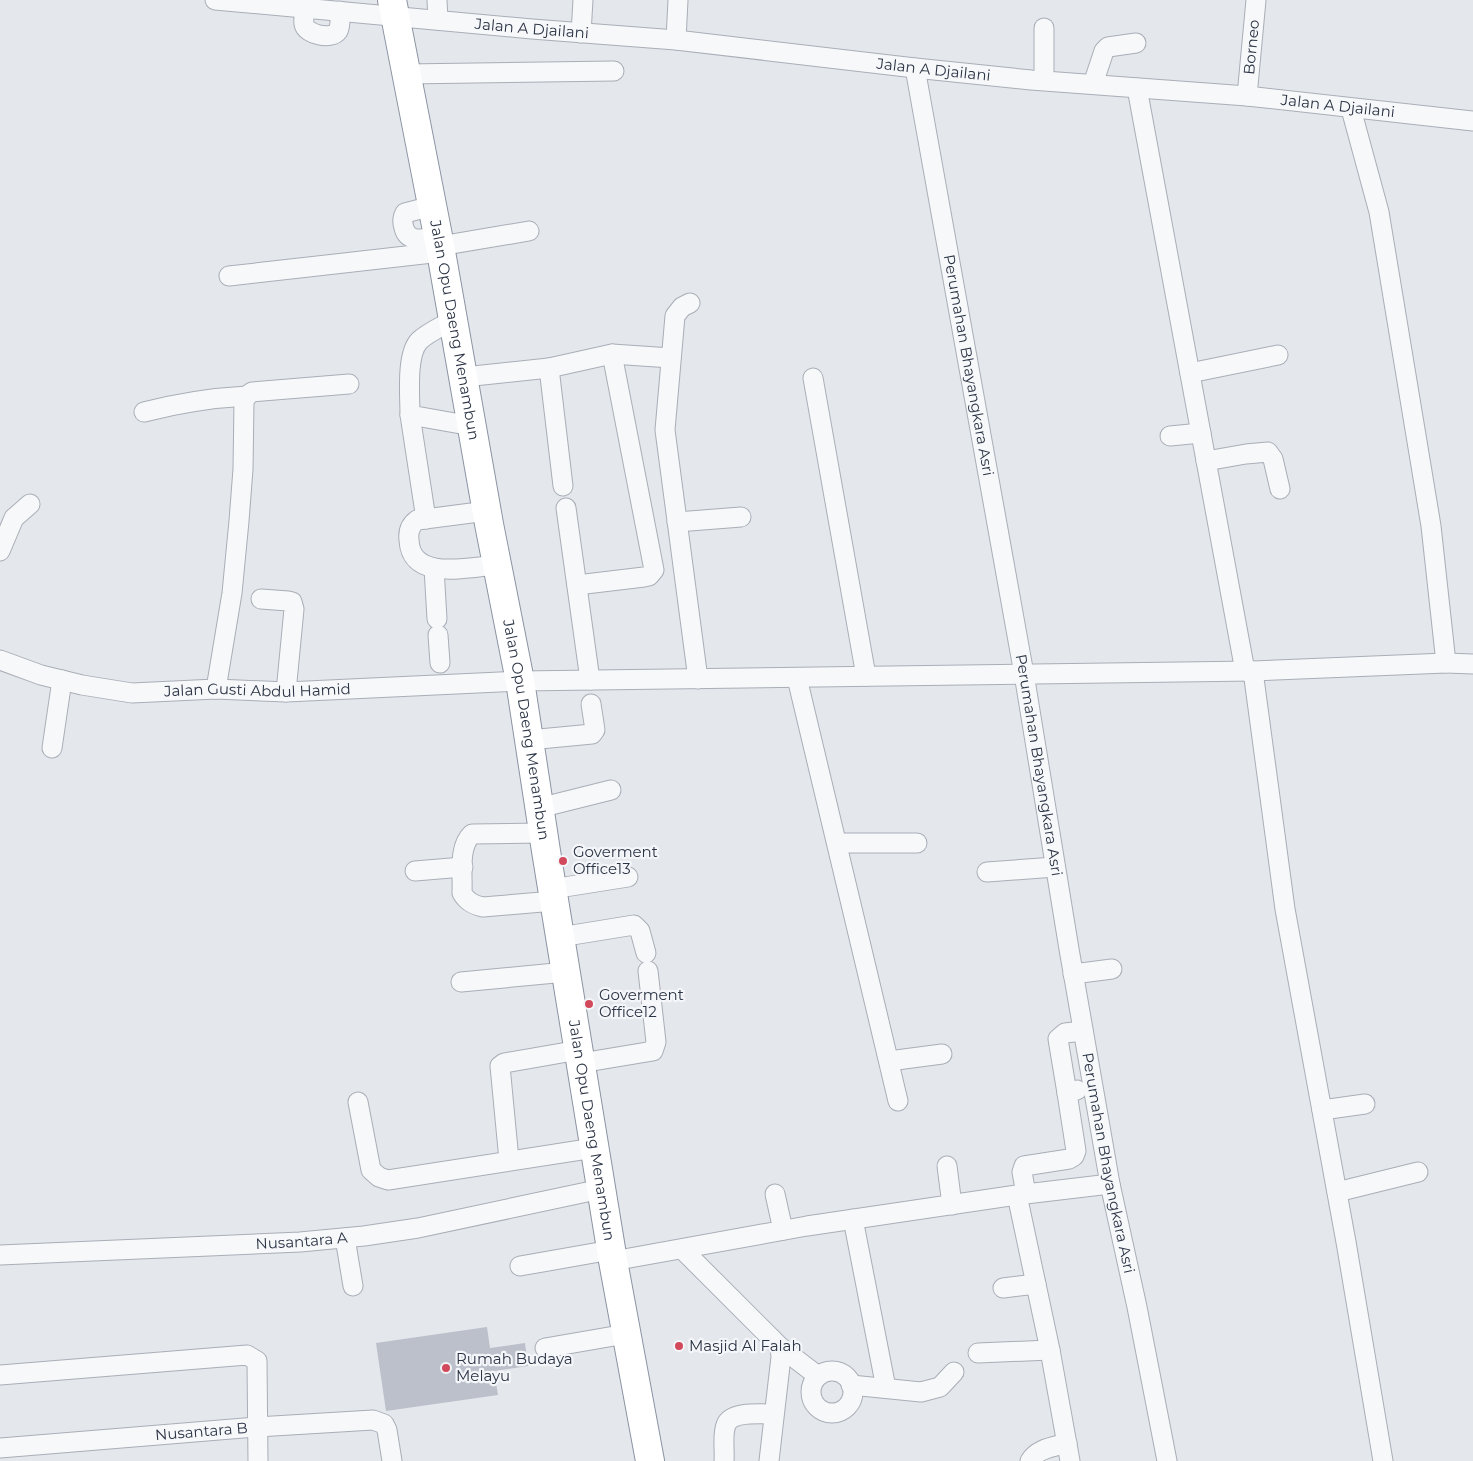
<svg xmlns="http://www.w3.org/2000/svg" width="1473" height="1461" font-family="Montserrat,sans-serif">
  <rect width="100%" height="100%" fill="#e4e7ec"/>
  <polygon fill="#bbc0ca" points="487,1327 490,1348 525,1343 528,1366 494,1371 498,1395 386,1411 376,1343"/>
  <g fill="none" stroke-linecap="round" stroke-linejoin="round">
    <g stroke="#a9aeb7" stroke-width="21">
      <g id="minor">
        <path id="s1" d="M215 0 532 29 676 40 915 68 1031 80 1247 96 1473 121"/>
        <polyline points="437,0 438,20"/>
        <path d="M305 8C305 13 303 20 304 24 306 35 332 40 338 31 341 25 340 17 340 11"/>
        <polyline points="581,33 583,0"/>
        <polyline points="676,40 678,0"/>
        <path id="s2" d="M915 68 1024 674 1069 949 1110 1184 1137 1307 1167 1461"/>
        <polyline points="406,74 614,71"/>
        <polyline points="1044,80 1044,28"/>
        <polyline points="1093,84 1104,51 1108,47 1136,43"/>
        <polyline points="1137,88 1245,671"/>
        <path id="s3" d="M1247 96 1256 0"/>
        <path d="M432 206 405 213C402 218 402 222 404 228 408 244 425 238 438 237"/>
        <polyline points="440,246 529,231"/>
        <polyline points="229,276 441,252"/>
        <polyline points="690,303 682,307 675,316 665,430 698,679"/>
        <path d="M453 320C443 326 428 332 419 341 406 355 410 396 410 415L472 426"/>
        <polyline points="549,368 612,354 671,358"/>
        <polyline points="1190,373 1278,355"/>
        <polyline points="464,377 549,368 563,486"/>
        <polyline points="813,378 866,676"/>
        <path d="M144 412C179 403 210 398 247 396"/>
        <polyline points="410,415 426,519"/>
        <polyline points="1170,436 1201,433"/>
        <polyline points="1206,461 1246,454 1268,452 1273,459 1280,489"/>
        <polyline points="566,508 590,680"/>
        <path d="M487 511 417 520C410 525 408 532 409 540 411 582 469 567 497 565"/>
        <polyline points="677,522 741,517"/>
        <polyline points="0,551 14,518 30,504"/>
        <polyline points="434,568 437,619"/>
        <polyline points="577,585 644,577 649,576 654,570 612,354"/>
        <polyline points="261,599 288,601 292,602 294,609 286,692"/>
        <polyline points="438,635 440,663"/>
        <path id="s4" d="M0 660 41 675 82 685 132 693 216 689 286 692 520 681 1253 671 1446 663 1431 526 1379 212 1351 109"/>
        <polyline points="1446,663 1473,664"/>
        <polyline points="1253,671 1285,909 1346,1242 1383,1461"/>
        <polyline points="797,678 898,1101"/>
        <polyline points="216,689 232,593 239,521 243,469 244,401 247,396 252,392 349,384"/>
        <polyline points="529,740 592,734 595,730 591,704"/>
        <polyline points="52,748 62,680"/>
        <polyline points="539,808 611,790"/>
        <path d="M543 833 472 834C458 847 463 874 462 893 467 902 474 905 483 907L554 901"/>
        <polyline points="837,843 917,843"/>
        <polyline points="415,871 463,867"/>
        <polyline points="987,872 1055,867"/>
        <polyline points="552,889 628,877"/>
        <polyline points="560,937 634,925 640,931 646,953"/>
        <polyline points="1073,974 1112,969"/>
        <polyline points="461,982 566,972"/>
        <polyline points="889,1061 942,1054"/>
        <polyline points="581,1063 653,1051 656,1042 648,971"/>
        <polyline points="1077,1090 1067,1093 1058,1039 1065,1033 1083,1031"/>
        <polyline points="358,1102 371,1170 379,1177 388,1180 594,1148"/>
        <polyline points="1322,1110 1365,1104"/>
        <polyline points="509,1160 500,1066 504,1063 579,1050"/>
        <polyline points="947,1166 952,1205"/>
        <polyline points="1337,1192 1418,1172"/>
        <polyline points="775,1194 783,1230"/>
        <polyline points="1026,1194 1022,1172 1024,1166 1069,1159 1074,1156 1076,1151 1067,1093"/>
        <polyline points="1017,1195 1050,1350 1070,1461"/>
        <polyline points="853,1219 886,1388"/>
        <polyline points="345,1238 353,1286"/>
        <polyline points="682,1249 780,1347 781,1357 769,1461"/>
        <path id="s5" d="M0 1255 300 1242 364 1236 418 1228 601 1189"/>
        <polyline points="613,1261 807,1226 1017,1195 1110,1184"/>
        <polyline points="520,1266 611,1250"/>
        <polyline points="1003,1288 1036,1284"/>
        <polyline points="780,1347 818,1376"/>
        <polyline points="545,1348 626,1334"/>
        <polyline points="978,1353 1050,1350"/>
        <circle cx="832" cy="1392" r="21"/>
        <polyline points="0,1375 247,1355 257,1361 258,1461"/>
        <polyline points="851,1385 921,1392 940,1387 954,1372"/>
        <path id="s6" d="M0 1448 257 1427 373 1420 384 1424 387 1430 392 1461"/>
        <path d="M724 1461C725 1450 722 1435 726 1425 731 1411 762 1414 774 1414"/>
        <path d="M1030 1461C1038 1448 1054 1447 1067 1443"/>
      </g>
    </g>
    <g stroke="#8b94a3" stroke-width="30">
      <g id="highway">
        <path id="s7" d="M392 0 440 246 489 524 520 681 546 851 613 1261 650 1461"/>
      </g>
    </g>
    <use href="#minor" stroke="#f7f8fa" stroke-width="19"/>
    <use href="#highway" stroke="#fff" stroke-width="28"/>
  </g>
  <g fill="#d1495b" stroke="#f4f6f9" stroke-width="2">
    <circle cx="563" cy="861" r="5"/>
    <circle cx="589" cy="1004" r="5"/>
    <circle cx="679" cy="1346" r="5"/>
    <circle cx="446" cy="1368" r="5"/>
  </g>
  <g text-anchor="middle" stroke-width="4.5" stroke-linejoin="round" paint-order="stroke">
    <g font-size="15" fill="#2b3445" stroke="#f4f6f9">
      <text dy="5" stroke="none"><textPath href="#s1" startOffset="318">Jalan A Djailani</textPath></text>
      <text dy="5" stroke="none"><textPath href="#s3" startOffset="49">Borneo</textPath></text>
      <text dy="5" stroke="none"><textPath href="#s1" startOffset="722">Jalan A Djailani</textPath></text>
      <text dy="5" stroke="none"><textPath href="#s1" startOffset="1128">Jalan A Djailani</textPath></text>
      <text dy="5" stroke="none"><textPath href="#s7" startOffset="336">Jalan Opu Daeng Menambun</textPath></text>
      <text dy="5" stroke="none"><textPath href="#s2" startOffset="302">Perumahan Bhayangkara Asri</textPath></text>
      <text dy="5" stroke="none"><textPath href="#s4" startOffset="262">Jalan Gusti Abdul Hamid</textPath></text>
      <text dy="5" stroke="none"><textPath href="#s7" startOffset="742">Jalan Opu Daeng Menambun</textPath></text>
      <text dy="5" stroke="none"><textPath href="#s2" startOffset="708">Perumahan Bhayangkara Asri</textPath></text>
      <text dy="5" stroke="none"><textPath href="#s7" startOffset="1148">Jalan Opu Daeng Menambun</textPath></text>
      <text dy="5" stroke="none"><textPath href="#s2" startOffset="1112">Perumahan Bhayangkara Asri</textPath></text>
      <text dy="5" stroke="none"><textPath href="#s5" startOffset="302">Nusantara A</textPath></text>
      <text dy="5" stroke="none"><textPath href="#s6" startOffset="202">Nusantara B</textPath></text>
    </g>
    <g font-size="15" fill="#2b3445" stroke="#f4f6f9" text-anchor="start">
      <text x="573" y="857">Goverment<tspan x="573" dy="17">Office13</tspan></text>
      <text x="599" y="1000">Goverment<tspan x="599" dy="17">Office12</tspan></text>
      <text x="689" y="1351">Masjid Al Falah</text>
      <text x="456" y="1364">Rumah Budaya<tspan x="456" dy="17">Melayu</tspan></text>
    </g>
  </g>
</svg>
